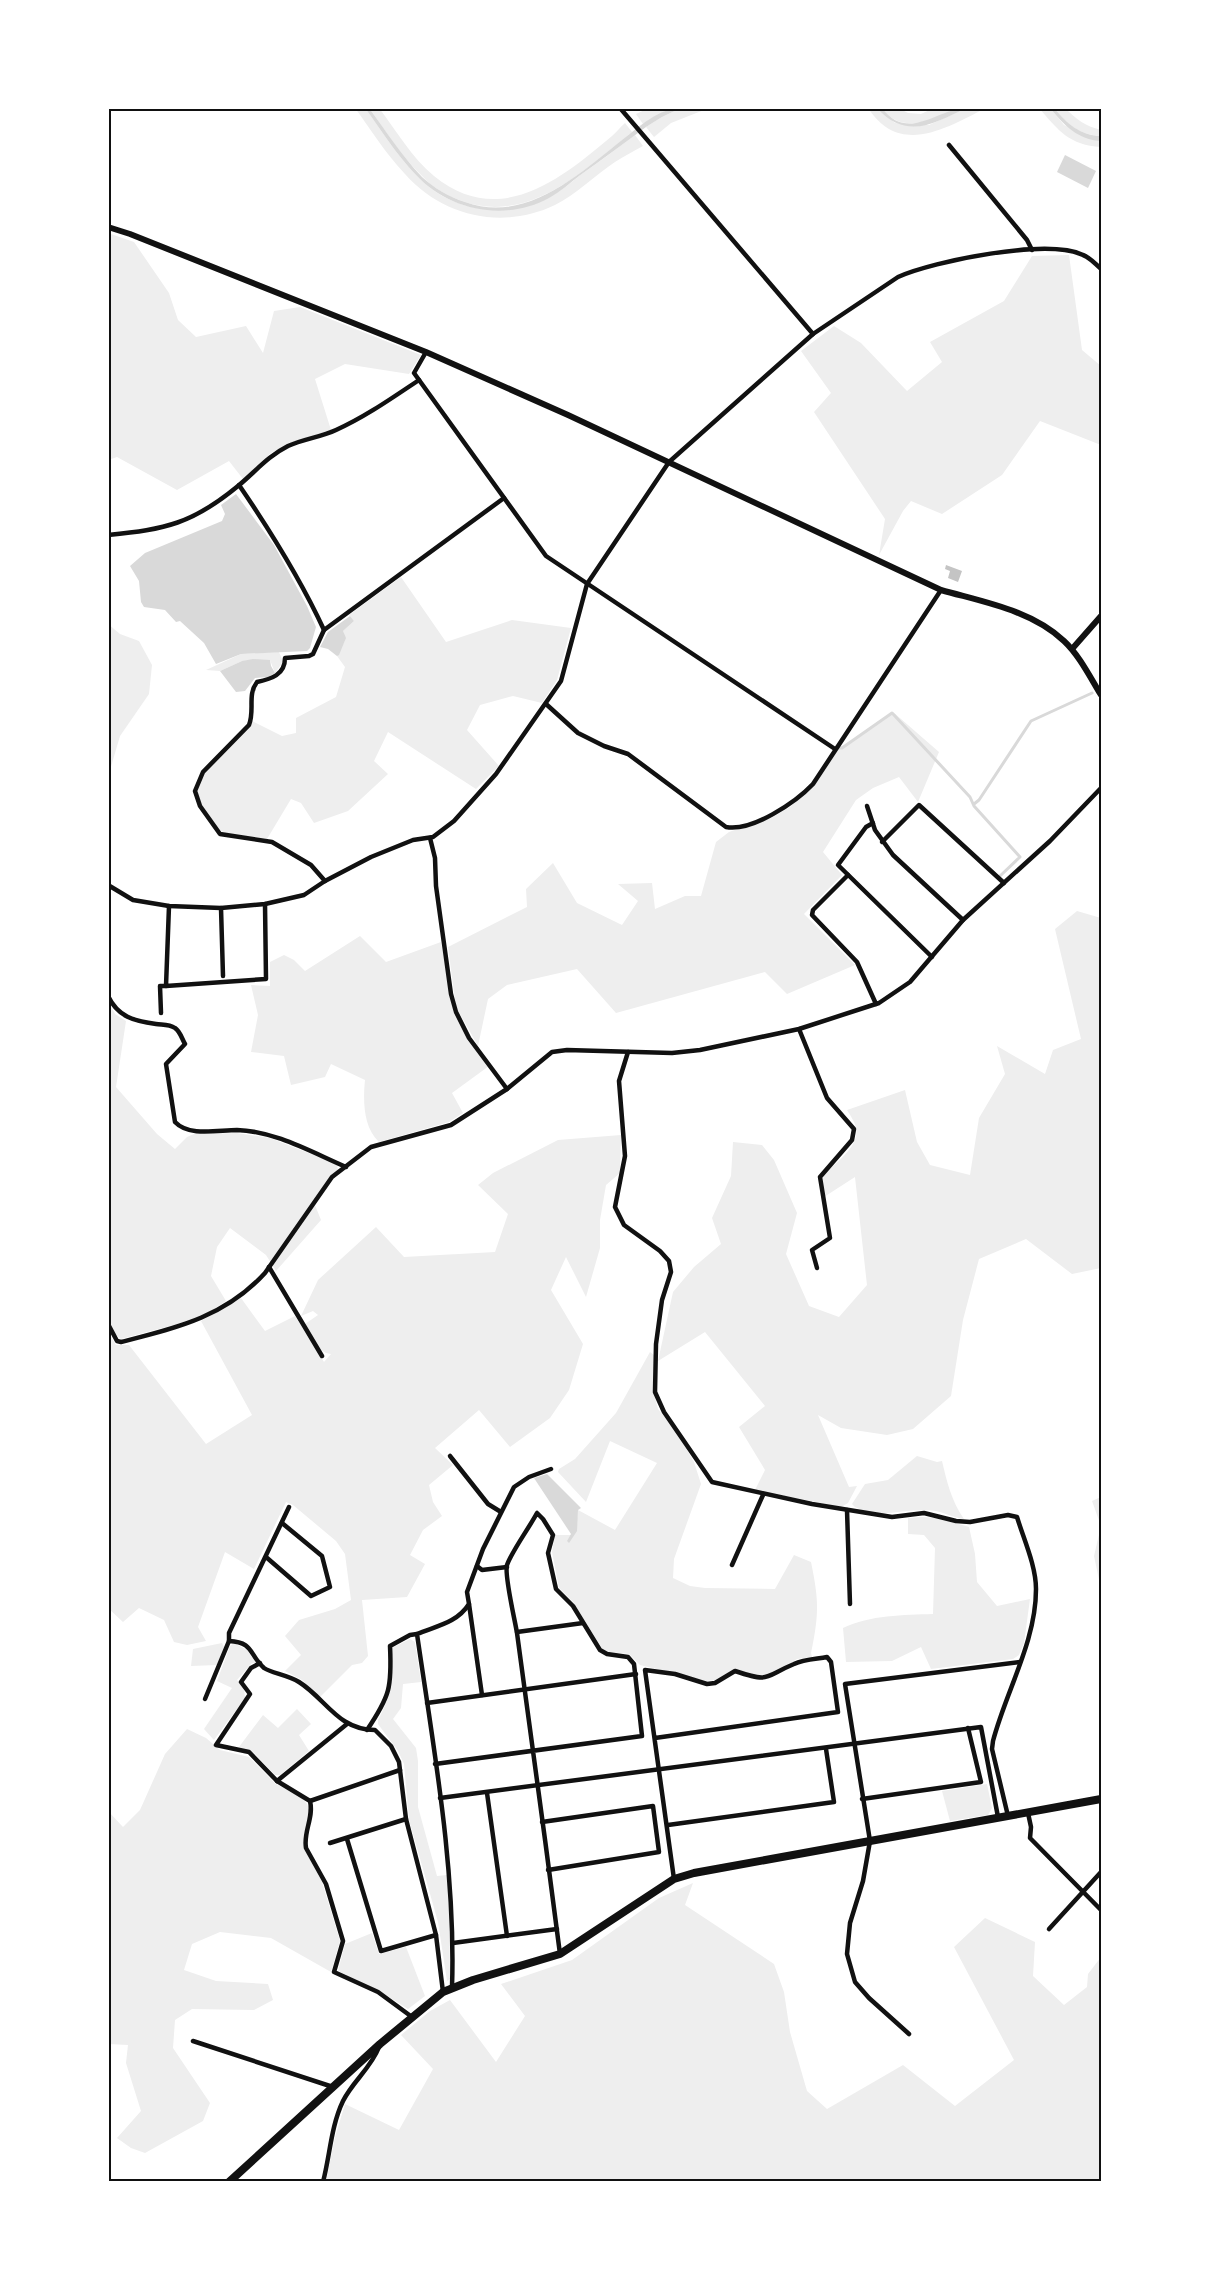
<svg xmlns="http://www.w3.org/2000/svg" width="1209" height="2290" font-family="'Roboto Serif',serif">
  <rect width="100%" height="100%" fill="#fff"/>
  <g fill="#eee">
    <path d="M355 108H365C381 130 396 154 415 174 450 213 507 220 553 195 562 190 571 183 579 176 598 163 616 149 635 135L643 146C634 151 624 156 615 162 595 175 577 194 555 205 503 230 443 217 405 174 386 154 371 130 355 108Z"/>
    <path d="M369 108H379C396 130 412 158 434 176 499 229 560 180 612 136 617 132 620 127 625 123L632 132C583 171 529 225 462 201 448 196 433 188 423 177 402 157 386 131 369 108Z"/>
    <polygon points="649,108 671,108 643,124 636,114"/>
    <polygon points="681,108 709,108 671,123 654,137 646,127 662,117"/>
    <path d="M868 108H877L895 123 929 125 967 108H986C946 128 900 157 868 108Z"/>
    <path d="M882 108H898L908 113 921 114 934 108H957C933 119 902 136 882 108Z"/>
    <path d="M1039 108H1050L1064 125 1097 141H1101V147C1069 145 1059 131 1039 108Z"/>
    <path d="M1054 108H1065C1076 119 1085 126 1101 130V136C1077 134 1070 126 1054 108Z"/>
    <polygon points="108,233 134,242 169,293 178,320 196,337 246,326 263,353 274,311 300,307 421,355 409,374 345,364 315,379 331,430 290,443 271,453 243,479 229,461 177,490 117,457 108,460"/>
    <polygon points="1069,255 1082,350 1101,366 1101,445 1040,421 1002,475 942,514 911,501 903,511 879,555 885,519 814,412 831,393 801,351 834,326 861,343 907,391 942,362 930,342 1004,301 1032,256"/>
    <polygon points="401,577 446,642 512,620 571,628 557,680 542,703 513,696 480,705 467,730 499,766 476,789 388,732 374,761 388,774 348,811 314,823 301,803 291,799 267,839 226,833 219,830 210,819 198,798 197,790 205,771 252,721 282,736 296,733 296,718 336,697 345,667 337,656 345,640 343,631 354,621 349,615"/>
    <polygon points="108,624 120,634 139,641 152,665 149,694 120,736 108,777"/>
    <polygon points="279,652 283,662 275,673 270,660 242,661 220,671 206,670 241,654"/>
    <polygon points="893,712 939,752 918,802 899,777 873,788 856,800 823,852 842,875 804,914 855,965 787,994 765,972 616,1013 577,969 507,985 488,999 478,1046 456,1007 448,947 527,907 526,889 553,863 577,903 622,925 638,901 618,884 652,883 655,909 685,896 701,896 716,842 729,832 773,817 790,807 817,782 840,747 849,743"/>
    <path d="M1077 911 1101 918V1268L1072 1274 1026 1239 979 1259 963 1320 951 1396 913 1429 887 1435 841 1428 818 1415 849 1487 857 1486 848 1503 841 1507 755 1490 765 1470 739 1427 765 1406 705 1332 658 1361 673 1292 694 1267 721 1244 712 1218 731 1176 733 1142 762 1145 774 1160 797 1213 786 1254 809 1306 839 1317 867 1285 855 1177 824 1197 823 1179 824 1174C836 1163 860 1146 856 1128 855 1122 850 1115 847 1110L905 1090 917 1142 930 1165 970 1175 979 1118 1005 1074 997 1046 1045 1074 1053 1050 1081 1039 1055 929Z"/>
    <path d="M360 936 386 962 441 942 454 1014 468 1041 489 1066 452 1093 463 1113 449 1122 379 1142C363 1127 363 1100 365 1080L331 1064 325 1077 291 1085 284 1056 251 1052 258 1015 251 985 270 986V962L284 955 294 960 305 971Z"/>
    <polygon points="108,1001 115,1014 126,1021 116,1087 157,1134 175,1149 187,1137 194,1134 237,1133 270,1138 337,1164 338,1171 329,1178 315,1205 321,1220 276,1271 266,1255 230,1228 217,1247 211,1276 226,1301 200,1318 121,1339 115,1334 108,1319"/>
    <path d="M621 1135 620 1173 606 1185 600 1220V1248L586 1297 566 1257 551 1290 583 1344 569 1390 550 1418 510 1447 479 1410 435 1448 453 1465 429 1485 433 1502 442 1516 423 1530 410 1555 425 1564 407 1597 362 1600 368 1656 362 1663 352 1665 320 1697 302 1680 285 1671 301 1655 285 1636 299 1620 335 1609 351 1600 345 1554 336 1541 293 1505 286 1502 254 1569 225 1552 198 1627 206 1641 187 1645 174 1642 164 1620 139 1608 123 1622 108 1608V1331L116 1345H129L206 1444 252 1415 201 1321 241 1298 265 1331 295 1316 324 1362 331 1354C317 1353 312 1335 305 1324L318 1315 313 1311 301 1316 318 1280 376 1227 404 1257 495 1252 508 1214 478 1185 493 1173 558 1140Z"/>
    <path d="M650 1352 654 1355 653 1391 658 1409 676 1431 694 1462 701 1484 674 1559 673 1578 690 1586 705 1588 775 1589 794 1555 811 1562C819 1601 819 1614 811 1653L812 1657 797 1659 769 1676H754L734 1669 715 1680 706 1681 640 1665 629 1654 607 1652 602 1648 573 1602 559 1588 552 1552 555 1535H571L576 1528 578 1510 615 1530 657 1463 610 1441 586 1502 558 1472 559 1469 575 1459 616 1413Z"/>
    <path d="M917 1456 937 1462 942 1461C947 1482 951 1500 964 1519 954 1518 946 1513 936 1511 910 1506 880 1521 855 1507L852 1504 865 1484 888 1480Z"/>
    <polygon points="1101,1497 1101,1589 1094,1556 1101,1526 1092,1501"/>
    <path d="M922 1517 939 1518 969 1527 975 1554 977 1582 997 1606 1030 1599 1024 1643 1019 1655 1013 1659 931 1669 921 1647 892 1661 846 1662 843 1628C870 1615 904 1615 933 1614L935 1548 924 1535 908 1534V1518Z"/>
    <path d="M410 1639 415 1642 421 1682 403 1684 401 1708 393 1719 416 1748 418 1761V1807L437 1876 447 1875 449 1893 450 1979 447 1981 438 1922 409 1820 404 1764 398 1751 378 1724V1720C392 1695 394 1676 392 1648Z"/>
    <polygon points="222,1643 224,1647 217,1665 191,1666 193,1649"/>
    <polygon points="234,1643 247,1650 256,1663 252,1663 237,1680 244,1688 245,1698 214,1740 204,1729 232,1688 217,1681 230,1646"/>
    <polygon points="297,1709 311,1724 299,1735 309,1751 280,1775 275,1775 254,1753 239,1747 263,1715 278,1728"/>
    <polygon points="187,1729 206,1738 220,1750 249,1757 276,1784 301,1797 307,1804 310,1812 303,1846 322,1882 340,1941 331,1972 271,1938 220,1932 192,1944 184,1970 216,1981 268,1984 273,2000 254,2010 192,2009 175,2020 173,2048 210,2103 203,2121 145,2153 131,2148 117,2138 141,2111 126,2063 128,2045 108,2044 108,1811 123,1827 140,1810 165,1754"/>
    <polygon points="987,1784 992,1808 988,1815 950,1821 942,1791"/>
    <polygon points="693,1883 685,1905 774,1964 784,1992 790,2032 807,2091 827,2109 903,2065 955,2106 1014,2060 954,1947 985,1918 1035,1942 1033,1976 1064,2005 1087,1987 1088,1974 1101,1957 1101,2182 326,2182 335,2137 345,2104 399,2130 433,2069 401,2035 430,2011 450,2000 496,2062 525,2016 501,1984 572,1960 659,1898"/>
    <polygon points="372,1933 379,1954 406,1947 425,1996 408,2009 381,1992 338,1971 345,1944"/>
  </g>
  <g fill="#d9d9d9">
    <path d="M365 108H369C386 131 402 156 422 177 434 188 449 197 465 202 526 224 578 175 622 140 639 127 659 108 681 108L662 117 646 127C624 143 602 160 579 176 570 183 560 192 549 198 505 222 449 211 415 174 396 154 381 130 365 108Z"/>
    <path d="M877 108H882C908 143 938 108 967 108 934 123 907 141 877 108Z"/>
    <path d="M1050 108H1054C1068 124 1079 135 1101 136V141C1078 140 1064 125 1050 108Z"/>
    <polygon points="1065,155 1096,171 1088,188 1057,172"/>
    <polygon points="236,494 274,545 307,606 316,627 310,648 307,651 241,654 216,664 204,643 180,621 176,622 165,610 144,607 141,602 139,581 130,566 145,553 222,521 225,514 221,505"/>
    <polygon points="350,616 354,621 343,631 346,638 339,655 337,656 328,649 320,647 328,632"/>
    <polygon points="253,659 270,660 271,666 275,673 268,677 255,678 245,691 236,692 220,671 242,661"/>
    <polygon points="547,1474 581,1508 578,1510 577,1531 569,1543 567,1541 571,1534 534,1478"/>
  </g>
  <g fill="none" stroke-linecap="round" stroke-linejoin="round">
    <g stroke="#d9d9d9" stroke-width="3">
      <polyline points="839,748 842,748 892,713 894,715 970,797 974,806 1020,857 1000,876"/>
      <polyline points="974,804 979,800 1031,721 1092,693"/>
    </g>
  </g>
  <polygon fill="#c4c4c4" points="946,565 962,571 958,582 948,578 950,571 945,569"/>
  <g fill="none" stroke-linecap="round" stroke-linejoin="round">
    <g stroke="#111" stroke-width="4.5">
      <polyline points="620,108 813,334"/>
      <polyline points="949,145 1027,240 1032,250"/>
      <polyline points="426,352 414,373 546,556 835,749"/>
      <path d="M239 485C271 532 300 578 324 630L313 654 309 656 285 658C285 675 271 679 257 682 247 695 255 710 249 725L203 772 195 791 200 806 220 834 272 842 311 865 325 881"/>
      <path d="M108 535C166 529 192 524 238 486 255 472 268 456 288 446 304 439 321 437 336 430 365 417 392 398 419 380"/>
      <polyline points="324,630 504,498"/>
      <path d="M546 704 578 733 604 746 628 754 726 827C752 832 796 802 813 784L941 590"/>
      <polyline points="867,806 875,830 893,855 963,920"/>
      <polyline points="873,823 866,827 838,865 932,957"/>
      <polyline points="430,838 435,858 436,886 451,994 456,1012 469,1038 507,1089"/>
      <polyline points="882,842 919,805 1004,883"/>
      <polyline points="848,875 813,910 812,915 857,962 876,1004"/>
      <path d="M108 885 133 900 169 906 221 908 265 904 304 895 325 881 371 857 413 840 433 837 454 821 496 774 561 681 587 584 669 462 813 334 898 277C934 261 1047 238 1083 255 1089 257 1096 264 1101 269"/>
      <polyline points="169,906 166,986 266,979 265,904"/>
      <polyline points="221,908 223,976"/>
      <path d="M108 996C118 1017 134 1021 156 1024 162 1025 169 1024 175 1028 180 1031 182 1039 185 1044L166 1064 175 1122C189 1137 218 1130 237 1130 275 1131 311 1152 346 1167"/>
      <polyline points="161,1013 160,986 166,986"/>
      <polyline points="799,1029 827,1098 854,1129 852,1140 820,1177 830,1238 812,1250 817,1268"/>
      <path d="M628 1052 619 1081 625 1156 615 1207 624 1225 660 1251 669 1261 671 1272 662 1300 656 1344 655 1392 664 1412 712 1482 812 1504 892 1517 924 1513 956 1521 970 1522 1008 1515 1017 1517C1024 1540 1036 1566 1036 1589 1036 1642 1006 1691 993 1741L992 1749 1008 1816"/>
      <polyline points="269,1267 322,1356"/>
      <path d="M108 1324 117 1341 121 1342C176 1328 225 1317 265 1273L332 1177 371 1147 451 1125 507 1089 552 1052 567 1050 672 1053 700 1050 799 1029 879 1003 910 982 963 920 1050 841 1101 788"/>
      <polyline points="450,1456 488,1504 501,1512"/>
      <path d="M289 1507 229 1633V1641C254 1642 249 1655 264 1668 271 1673 288 1675 299 1682 326 1699 338 1730 375 1730L391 1746 399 1762 406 1819 436 1935 443 1992"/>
      <polyline points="847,1510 850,1604"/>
      <polyline points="266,1557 311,1596 330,1587 322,1556 282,1523"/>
      <polyline points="732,1565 763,1495"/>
      <polyline points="477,1566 482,1570 507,1567"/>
      <polyline points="469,1604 482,1695"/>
      <polyline points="517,1632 583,1623"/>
      <path d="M260 1663 251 1668 241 1682 250 1694 216 1745 249 1752 277 1781 310 1801C314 1818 303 1832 306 1848L326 1884 343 1941 334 1972 378 1992 412 2017"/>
      <polyline points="205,1699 229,1641"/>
      <polyline points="427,1703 636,1674"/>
      <path d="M367 1730C390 1696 392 1687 390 1646L410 1635 417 1634"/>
      <path d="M655 1738 838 1712 831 1662 827 1657C816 1659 804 1659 794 1664 763 1677 771 1683 735 1671L715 1683 707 1684 675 1674 645 1670 674 1879"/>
      <path d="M435 1764 642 1736 634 1664 628 1657 607 1654 600 1650 573 1606 556 1589 548 1553 553 1535 543 1519 537 1513C529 1528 512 1551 507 1565 504 1575 515 1620 517 1633 532 1739 546 1847 560 1954"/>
      <polyline points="277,1781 347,1724"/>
      <polyline points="487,1793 507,1936"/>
      <polyline points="440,1798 981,1727 998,1817"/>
      <polyline points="862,1799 981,1782 968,1728"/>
      <polyline points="310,1801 400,1770"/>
      <polyline points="1028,1813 1031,1827 1030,1838 1101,1910"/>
      <polyline points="542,1822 653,1806 659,1852 548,1870"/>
      <polyline points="668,1825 834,1802 826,1749"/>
      <polyline points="347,1839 381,1951 436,1935"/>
      <polyline points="330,1843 406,1819"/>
      <polyline points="1049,1929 1101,1872"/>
      <polyline points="453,1943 557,1929"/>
      <path d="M452 1988C456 1870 434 1751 417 1634 436 1626 457 1623 469 1604L467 1592 483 1549 514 1487 529 1477 551 1469"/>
      <polyline points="909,2034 869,1998 855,1982 847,1954 850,1923 863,1881 870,1841 845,1684 1020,1662"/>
      <polyline points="193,2041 333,2087"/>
      <path d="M323 2182C330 2155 331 2126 343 2101 353 2081 371 2068 379 2047"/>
    </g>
    <g stroke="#111" stroke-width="6">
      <path d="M108 227 130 234 426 352 568 415 941 590C983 602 1031 610 1064 641 1079 655 1090 677 1101 695"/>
      <polyline points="1072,649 1101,616"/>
    </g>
    <polyline stroke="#111" stroke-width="8" points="229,2182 380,2044 443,1992 473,1980 560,1954 674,1879 694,1873 1101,1799"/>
  </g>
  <rect width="1209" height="2290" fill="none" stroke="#ffffff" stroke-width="219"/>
  <rect x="110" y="110" width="990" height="2070" fill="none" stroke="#111" stroke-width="2"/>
</svg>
